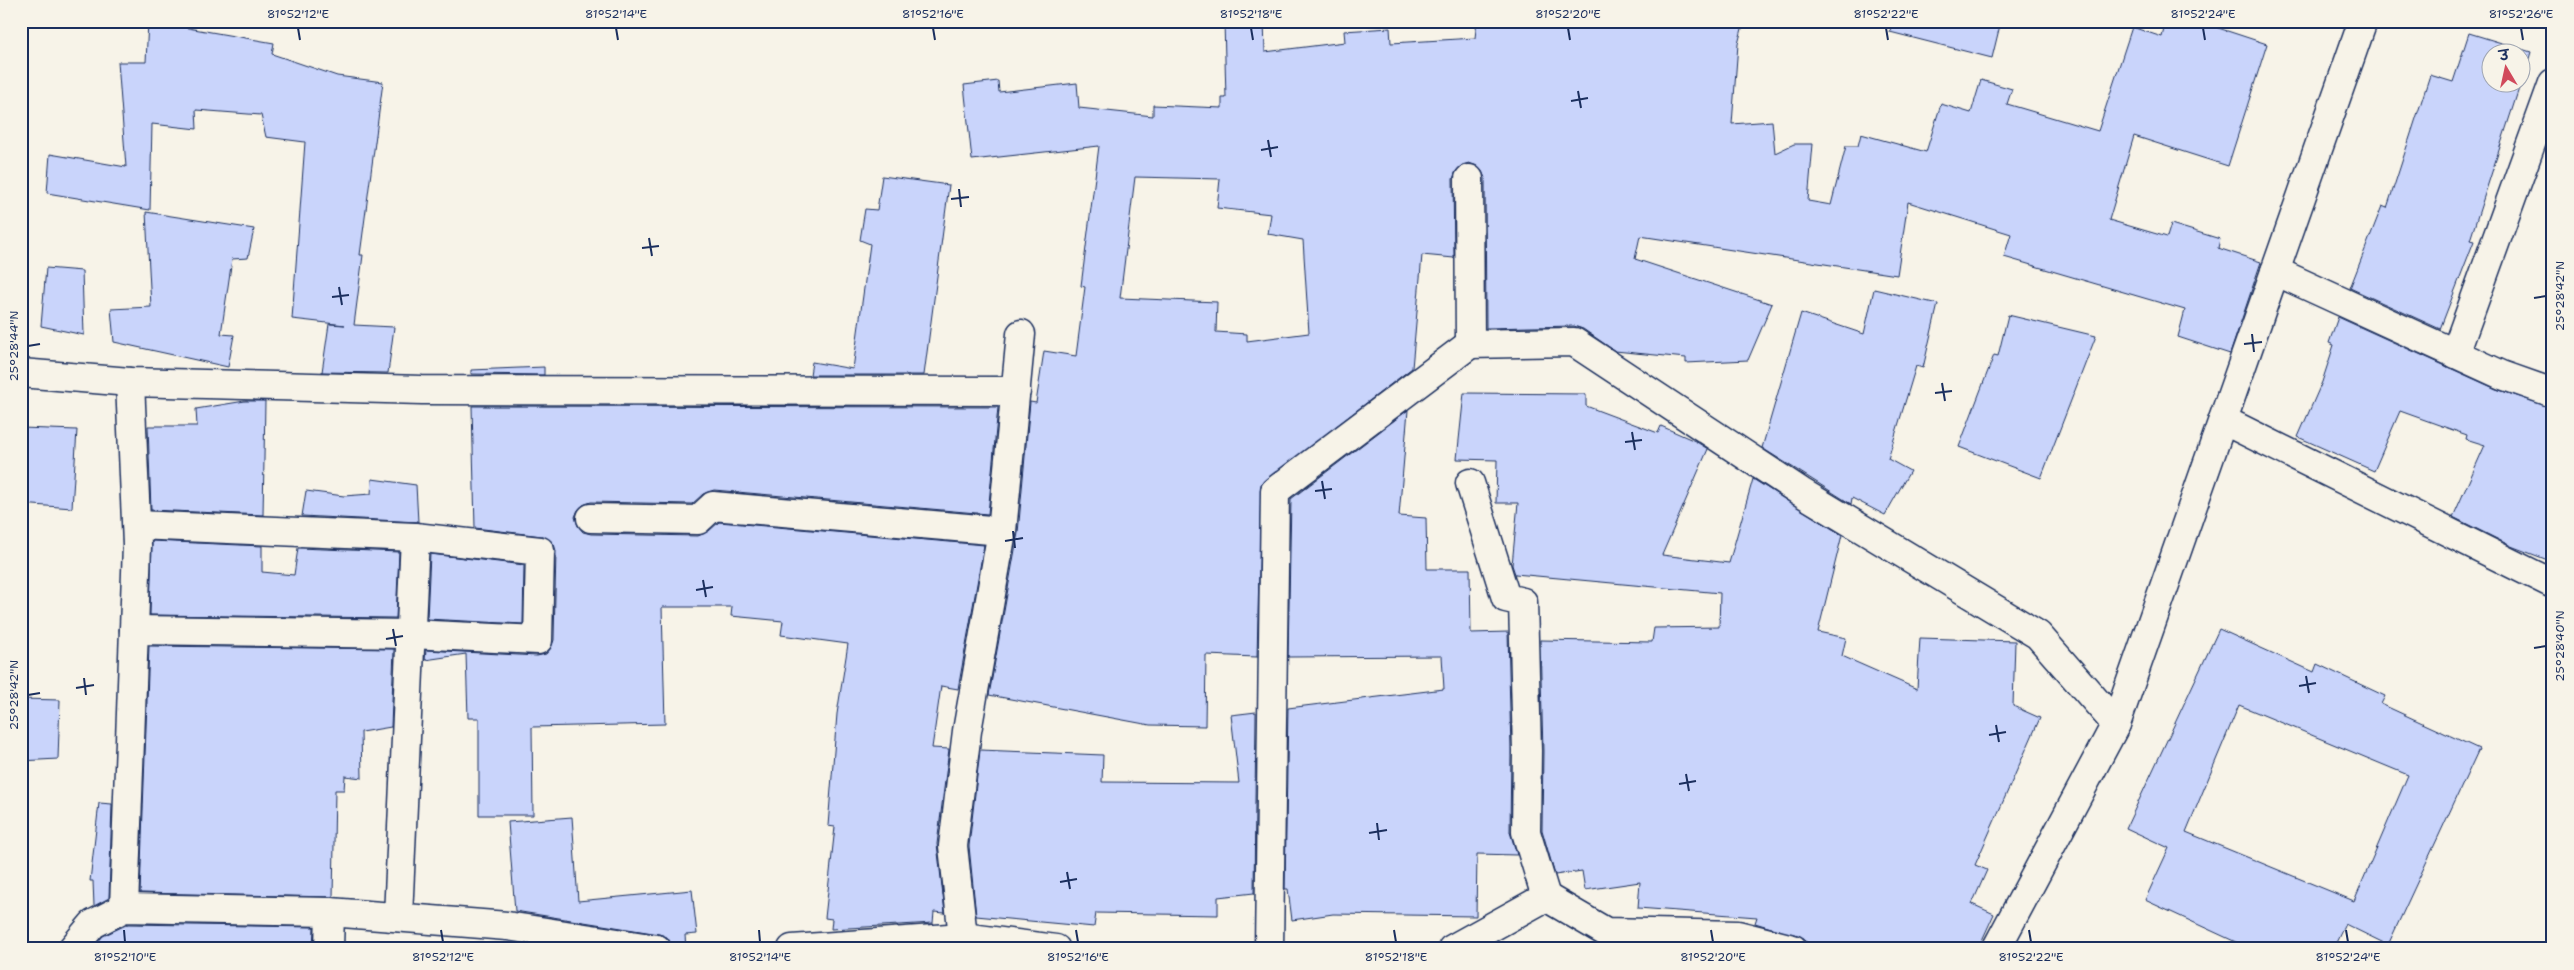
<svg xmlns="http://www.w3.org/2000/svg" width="2574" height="970" font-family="'Shantell Sans','Playpen Sans Deva',sans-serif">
  <rect width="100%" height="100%" fill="#f7f3e8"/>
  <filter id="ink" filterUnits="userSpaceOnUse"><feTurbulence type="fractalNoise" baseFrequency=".02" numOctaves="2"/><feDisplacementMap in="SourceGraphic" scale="10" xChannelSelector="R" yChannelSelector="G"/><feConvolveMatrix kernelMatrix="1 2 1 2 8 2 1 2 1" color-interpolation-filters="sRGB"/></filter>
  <g filter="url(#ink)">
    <g fill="#c9d4fb" stroke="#1b2f5e" fill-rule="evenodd">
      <polygon points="148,21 274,43 272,54 337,76 383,82 360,255 363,255 354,325 394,327 388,373 322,372 329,324 345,325 292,319 305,142 266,137 261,115 196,110 197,129 152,124 150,210 47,193 50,154 126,167 118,62 146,62"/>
      <path d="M1224 21H1264L1265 52 1345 42 1344 31 1390 28 1391 43 1475 38 1477 21H1744L1738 44 1732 124 1772 121 1775 153 1794 144H1813L1808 201 1831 205 1846 146H1858L1861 134 1926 152 1941 104 1971 113 1981 80 2012 89 2007 104 2098 131 2132 27 2162 37 2166 21H2197L2267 44 2228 166 2134 136 2109 220 2167 237 2171 224 2220 239 2218 248 2261 262 2230 354 2178 337 2185 310 2004 257 2011 234 1908 202 1897 275 1640 236 1635 259 1772 304 1748 360 1686 363V358L1615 351 1583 329 1574 326 1486 328 1485 178 1482 171 1477 166 1469 163 1462 165 1456 171 1453 179 1454 258 1422 255 1412 368 1261 484 1257 657 1206 655 1205 726 1150 725 989 695 1018 533 1030 402 1036 403 1044 351 1076 356 1085 287 1081 286 1099 146 972 160 964 85 998 81 999 92 1077 83 1079 108 1153 116V105L1222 108V98H1226ZM1135 177 1220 179 1217 208 1271 214 1268 234 1303 240 1309 333 1247 341V334L1216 332 1217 302 1120 298Z"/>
      <polygon points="1892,21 2001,21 1992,58 1890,32"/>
      <polygon points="2469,33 2531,52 2522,82 2522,52 2492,52 2492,82 2521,82 2470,240 2474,241 2440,329 2350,288 2382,206 2387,208 2430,75 2453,82"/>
      <polygon points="882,176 949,185 924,375 810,375 812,362 853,369 870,244 860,240 865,209 877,210"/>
      <polygon points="146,212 254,229 248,258 232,259 221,334 234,335 228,367 114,342 111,309 151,307"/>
      <polygon points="46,268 82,271 84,335 41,326"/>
      <polygon points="1874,289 1938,304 1923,368 1916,366 1888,459 1910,471 1885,515 1852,498 1851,504 1762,448 1801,313 1864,334"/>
      <polygon points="2008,315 2096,336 2041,478 1959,447 1994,355 1998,356"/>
      <polygon points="2338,317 2496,389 2553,408 2553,562 2511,546 2453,517 2485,445 2466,439 2467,435 2400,411 2374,471 2298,437 2322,382 2334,345 2329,343"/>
      <polygon points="544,367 544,375 471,374 471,370"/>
      <polygon points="1464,393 1586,394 1586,406 1658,433 1661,426 1695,441 1708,449 1662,555 1729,563 1753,479 1842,535 1818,632 1846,638 1842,656 1917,689 1920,638 2015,641 2013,706 2040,718 1975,865 1987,870 1972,904 1994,914 1978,949 1808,949 1804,938 1755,923 1757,917 1638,908 1640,882 1585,890 1582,871 1555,875 1542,830 1543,751 1540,640 1652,642 1654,628 1719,627 1720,593 1515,574 1512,565 1518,503 1496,503 1497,460 1457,459"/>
      <polygon points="245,401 265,401 263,515 151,510 148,426 197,426 196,409"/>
      <polygon points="472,406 998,407 988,514 714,490 703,494 692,504 591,502 583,505 578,510 575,517 578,526 583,532 591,534 698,536 709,531 719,522 984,545 958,689 941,686 932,748 949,749 937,844 945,913 934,912 933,923 831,929 832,919 825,918 835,827 828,826 837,714 848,644 781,635 783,621 731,616 732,607 662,607 665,724 532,727 533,815 479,815 479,718 468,718 466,654 425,660 426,650 537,656 546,654 551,648 554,640 556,551 554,544 542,536 475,528"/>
      <polygon points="1408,410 1399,516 1426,518 1427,569 1470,569 1471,633 1508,632 1511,751 1510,832 1517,855 1477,854 1476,916 1333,914 1292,920 1288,889 1285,889 1288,708 1444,689 1442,656 1288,657 1291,499"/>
      <polygon points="21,428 77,430 72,508 21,504"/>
      <polygon points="372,479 416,485 418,522 302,516 306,491 344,496 371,494"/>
      <polygon points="152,541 262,546 262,572 294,575 298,548 399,552 396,618 150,615"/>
      <polygon points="430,554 524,565 523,624 427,619"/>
      <path d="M2219 629 2314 672 2317 664 2385 696 2381 704 2479 749 2388 945 2345 924 2333 949H2251L2145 900 2169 848 2126 828ZM2239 705 2408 775 2354 901 2186 832Z"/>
      <polygon points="149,646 394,649 391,727 361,732 362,778 345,776 344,790 335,790 333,897 140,893"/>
      <polygon points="21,699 60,700 58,759 21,761"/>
      <polygon points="1256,712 1254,893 1218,897 1218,915 1096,913 1094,927 976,916 969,846 980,750 1103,755 1102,782 1239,783 1231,715"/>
      <polygon points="99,803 112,804 109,898 94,906 93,881 90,881"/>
      <polygon points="572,817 578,901 692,890 697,934 685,935 686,949 672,949 667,937 659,934 515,911 508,822"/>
      <polygon points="128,924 314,927 313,949 96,949 95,945 103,936"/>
      <polygon points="518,943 552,949 518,949"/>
    </g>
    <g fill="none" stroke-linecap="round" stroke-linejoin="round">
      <g stroke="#1b2f5e" stroke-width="31">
        <g id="minor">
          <polyline points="1469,179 1470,344 1574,342 1801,492 2038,635 2116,724"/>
          <polyline points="2275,271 2502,375 2553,393"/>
          <polyline points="2455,354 2553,83"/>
          <polyline points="21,373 130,382 422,390 1016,391"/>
          <polyline points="2223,420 2553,584"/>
          <polyline points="591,518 698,520 713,506 1002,531"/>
          <polyline points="134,630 410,634 538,640 540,551 415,537 137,525"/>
          <polyline points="1546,897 1606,932 1738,935 1793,949"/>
          <polyline points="124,908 137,545 130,382"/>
          <polyline points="398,917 415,537"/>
          <polyline points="963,937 953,846 967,731 1002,531 1021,334"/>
          <polyline points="72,949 93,924 124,908 330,912 507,926 657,949"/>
          <polyline points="329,949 330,912"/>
          <polyline points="792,949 963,937 1056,949"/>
          <polyline points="1269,949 1275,491 1470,344"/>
          <polyline points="1452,949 1546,897 1526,832 1527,751 1523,602 1506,598 1470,483"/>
        </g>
      </g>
      <g stroke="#1b2f5e" stroke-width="31">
        <polyline id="tertiary" points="1996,949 2116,724 2363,21"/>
      </g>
      <use href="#minor" stroke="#f7f3e8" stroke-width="28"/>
      <use href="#tertiary" stroke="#f7f3e8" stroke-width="28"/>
    </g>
  </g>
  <path fill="none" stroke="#1b2f5e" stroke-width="2" d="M298 28 300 40M616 28 618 40M933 28 935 40M1251 28 1253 40M1568 28 1570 40M1886 28 1888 40M2203 28 2205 40M2521 28 2523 40M1578 91 1581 108M1571 101 1588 98M1268 140 1271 157M1261 150 1278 147M959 189 961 207M951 199 969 197M649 238 652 256M642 248 659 246M339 287 342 305M332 297 349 295M2534 298 2546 296M2252 334 2254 352M2244 344 2262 342M28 346 40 344M1942 383 1945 401M1935 393 1952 391M1632 432 1635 450M1625 442 1642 440M1322 481 1325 499M1315 491 1332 489M1013 531 1015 548M1005 541 1023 538M703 580 706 597M696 590 713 587M393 629 396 646M386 639 403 636M2534 648 2546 646M2306 676 2309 693M84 678 86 695M2299 686 2316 683M76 688 94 685M28 695 40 693M1996 725 1999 742M1989 735 2006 732M1686 774 1689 791M1679 784 1696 781M1377 823 1379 840M1369 833 1387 830M1067 872 1070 889M1060 882 1077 879M124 930 125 942M441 930 443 942M759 930 760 942M1076 930 1078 942M1394 930 1396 942M1711 930 1713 942M2029 930 2031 942M2346 930 2348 942"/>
  <rect width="2574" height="970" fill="none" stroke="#f7f3e8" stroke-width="55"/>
  <g transform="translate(2506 68) rotate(351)"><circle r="24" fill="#f7f3e8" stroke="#9fa5b1"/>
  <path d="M0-4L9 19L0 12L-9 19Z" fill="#d1495b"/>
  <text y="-8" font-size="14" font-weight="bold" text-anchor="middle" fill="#1b2f5e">उ</text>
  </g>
  <rect x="28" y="28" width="2518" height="914" fill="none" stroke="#1b2f5e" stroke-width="2"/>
  <g font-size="12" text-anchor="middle" fill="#1b2f5e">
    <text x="298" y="18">81°52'12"E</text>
    <text x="616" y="18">81°52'14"E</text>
    <text x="933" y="18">81°52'16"E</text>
    <text x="1251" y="18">81°52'18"E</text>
    <text x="1568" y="18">81°52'20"E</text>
    <text x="1886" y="18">81°52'22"E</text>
    <text x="2203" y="18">81°52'24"E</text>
    <text x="2521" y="18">81°52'26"E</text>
    <text transform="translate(2560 296) rotate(-90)" y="4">25°28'42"N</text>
    <text transform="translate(14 346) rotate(-90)" y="4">25°28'44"N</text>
    <text transform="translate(2560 646) rotate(-90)" y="4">25°28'40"N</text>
    <text transform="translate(14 695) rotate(-90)" y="4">25°28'42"N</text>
    <text x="125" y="961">81°52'10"E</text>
    <text x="443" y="961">81°52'12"E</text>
    <text x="760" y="961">81°52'14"E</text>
    <text x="1078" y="961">81°52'16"E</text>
    <text x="1396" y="961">81°52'18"E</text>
    <text x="1713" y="961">81°52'20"E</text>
    <text x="2031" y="961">81°52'22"E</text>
    <text x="2348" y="961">81°52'24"E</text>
  </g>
</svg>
